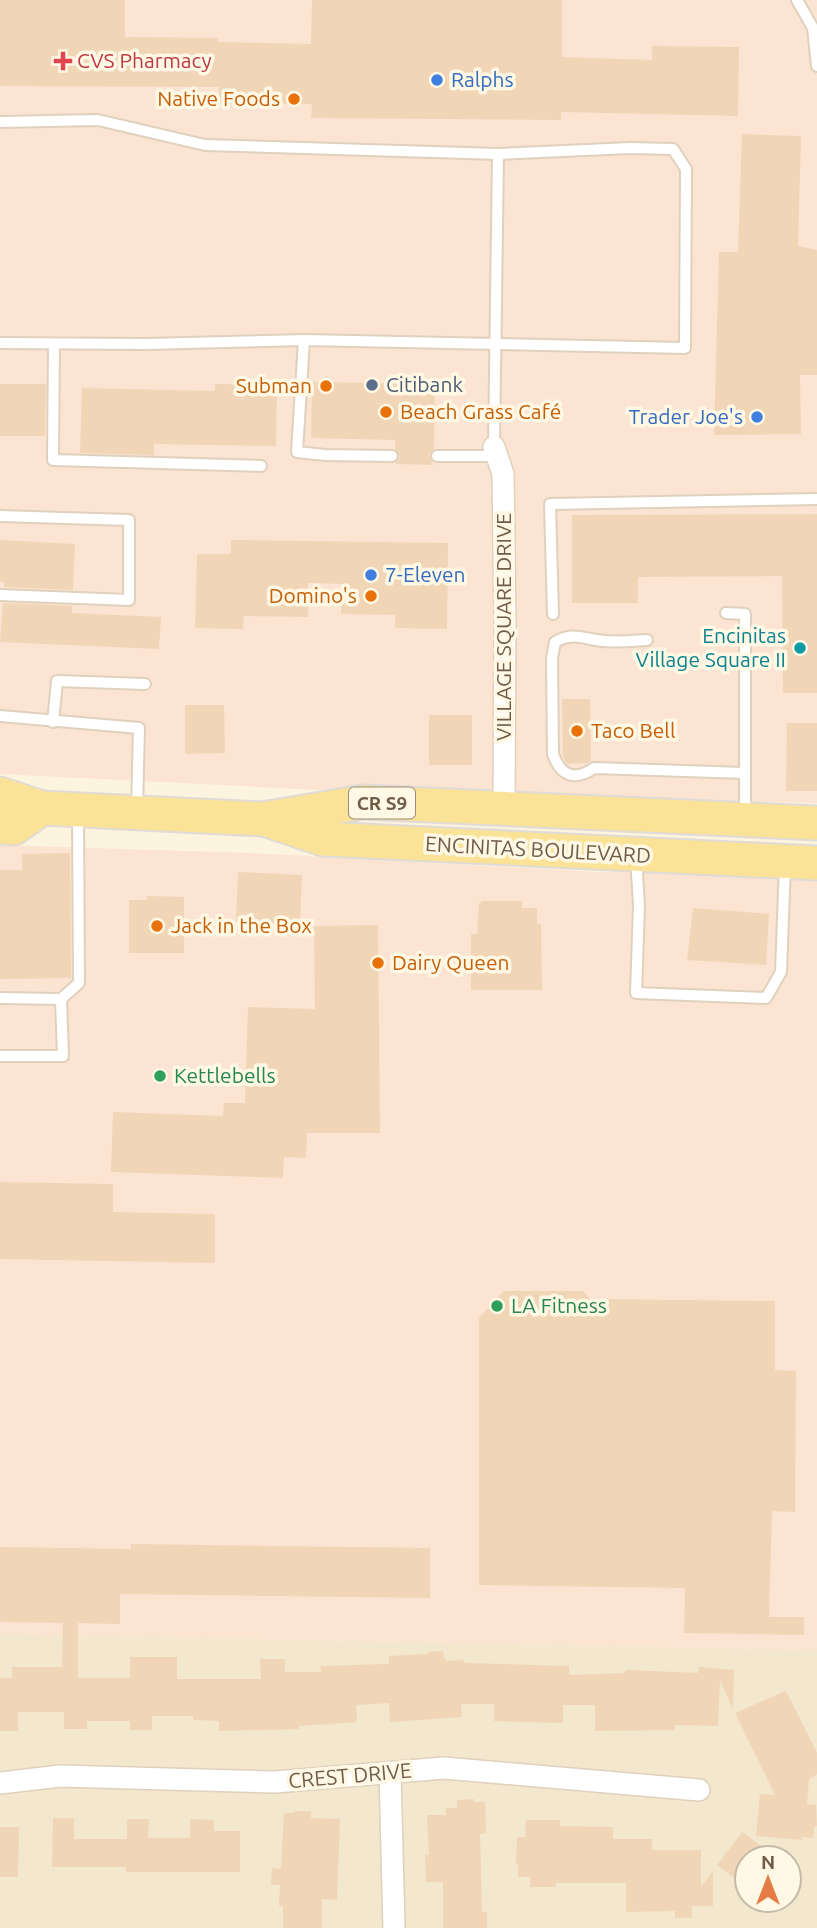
<svg xmlns="http://www.w3.org/2000/svg" width="817" height="1928" font-family="Ubuntu,sans-serif">
  <rect width="100%" height="100%" fill="#fcf4df"/>
  <path fill="#f3e7ce" fill-rule="evenodd" d="M0 1634 817 1650V1928H0ZM747 1858H789V1900H747Z"/>
  <g fill="#fce4d3">
    <polygon points="0,0 817,0 817,803 398,794 0,774"/>
    <polygon points="0,845 249,853 599,872 698,873 817,879 817,1650 0,1634"/>
  </g>
  <g fill="#f1d5b7">
    <polygon points="0,0 125,0 125,37 218,38 217,42 311,44 312,0 562,0 562,57 652,60 652,46 739,47 738,116 561,112 561,120 311,118 312,104 219,103 219,87 0,86"/>
    <polygon points="742,134 801,136 798,246 817,250 817,375 800,375 801,434 714,435 719,252 738,252"/>
    <polygon points="312,382 435,384 434,449 429,455 433,465 395,464 400,457 395,449 395,440 311,438"/>
    <polygon points="0,384 46,384 45,436 0,436"/>
    <polygon points="215,384 277,385 276,446 154,444 154,455 80,453 82,388 215,391"/>
    <polygon points="817,514 817,693 783,693 782,576 638,577 638,603 572,603 572,515"/>
    <polygon points="0,540 75,544 73,590 4,587 4,582 0,582"/>
    <polygon points="231,540 448,543 447,629 395,628 395,615 341,614 342,584 308,583 308,617 244,616 243,629 195,628 197,554 231,554"/>
    <polygon points="3,603 72,606 72,613 161,617 159,649 0,642"/>
    <polygon points="562,699 590,699 591,761 586,763 567,764 563,757"/>
    <polygon points="185,705 224,705 225,753 185,754"/>
    <rect x="429" y="715" width="43" height="50"/>
    <polygon points="787,723 817,723 817,791 786,791"/>
    <polygon points="70,853 71,978 0,979 0,870 22,870 22,854"/>
    <polygon points="238,872 302,875 300,925 236,922"/>
    <polygon points="147,896 184,897 184,953 129,953 129,900 147,900"/>
    <polygon points="481,901 522,901 522,908 537,908 537,924 541,924 542,990 471,990 471,934 477,934 479,903 481,903"/>
    <polygon points="693,908 769,914 766,965 687,960"/>
    <polygon points="378,925 380,1133 307,1133 306,1158 284,1157 283,1178 111,1172 113,1112 223,1116 224,1103 245,1103 248,1007 315,1009 314,926"/>
    <polygon points="0,1182 113,1184 113,1212 215,1214 215,1263 0,1259"/>
    <polygon points="504,1291 583,1291 590,1299 775,1301 775,1370 796,1371 795,1512 772,1511 769,1617 804,1617 804,1635 684,1633 685,1588 479,1585 479,1318"/>
    <polygon points="131,1544 430,1548 430,1598 120,1594 120,1624 78,1623 78,1678 130,1678 130,1657 177,1657 177,1679 261,1679 260,1659 285,1659 285,1672 321,1672 320,1666 389,1664 389,1656 428,1654 428,1652 443,1651 444,1659 446,1659 446,1661 464,1660 465,1663 569,1666 569,1675 624,1673 626,1670 698,1673 699,1667 734,1670 733,1709 720,1680 718,1726 675,1725 675,1730 595,1731 595,1705 563,1705 563,1723 494,1721 494,1704 461,1704 462,1717 390,1722 389,1703 356,1705 357,1722 299,1726 299,1729 219,1731 219,1721 193,1720 193,1716 152,1716 152,1730 130,1730 130,1721 87,1721 87,1729 64,1729 64,1712 18,1712 18,1731 0,1731 0,1678 12,1678 12,1667 62,1667 63,1623 0,1622 0,1547 131,1549"/>
    <polygon points="786,1691 817,1753 817,1774 809,1779 807,1804 816,1805 817,1826 814,1827 813,1838 802,1837 802,1840 756,1836 760,1794 775,1795 735,1713"/>
    <polygon points="474,1799 474,1802 485,1802 486,1833 480,1834 482,1912 487,1912 487,1928 443,1928 443,1882 426,1882 425,1855 429,1855 427,1815 446,1815 446,1808 457,1808 457,1800"/>
    <polygon points="295,1811 311,1811 311,1818 340,1819 337,1900 322,1899 322,1928 283,1928 283,1906 279,1906 280,1885 271,1885 272,1868 280,1869 281,1866 284,1813 295,1813"/>
    <polygon points="53,1818 74,1818 74,1839 127,1839 127,1819 149,1819 148,1838 190,1838 190,1819 214,1820 214,1831 240,1831 240,1872 126,1872 126,1867 52,1867"/>
    <polygon points="526,1820 560,1820 560,1826 613,1827 613,1839 652,1839 652,1850 701,1850 701,1887 713,1871 713,1906 692,1906 692,1918 675,1918 675,1911 626,1912 626,1883 556,1883 556,1887 530,1887 530,1877 518,1877 518,1864 516,1864 517,1837 525,1837"/>
    <polygon points="0,1827 19,1827 18,1877 0,1877"/>
    <polygon points="742,1832 778,1858 747,1858 747,1887 717,1865"/>
  </g>
  <g fill="none" stroke-linecap="round" stroke-linejoin="round">
    <g stroke="#dfd1bc" stroke-width="14">
      <g id="service">
        <polyline points="797,0 813,28 817,66"/>
        <polyline points="0,122 98,120 205,145 498,154 630,148 673,149 686,169 685,348 304,340 146,344 0,343"/>
        <polyline points="304,340 297,452 325,455 392,456"/>
        <polyline points="54,344 53,460 261,466"/>
        <polyline points="494,447 498,154"/>
        <polyline points="437,456 497,456"/>
        <polyline points="0,516 129,520 129,600 0,595"/>
        <polyline points="726,613 745,614 745,817"/>
        <polyline points="553,614 550,504 817,499"/>
        <path d="M647 640C630 641 613 643 596 640 579 637 571 633 555 642L552 658 553 754C560 775 574 782 594 768L745 773"/>
        <polyline points="0,716 139,728 137,809"/>
        <polyline points="53,722 57,681 145,684"/>
        <polyline points="636,857 639,905 636,993 766,998 781,972 785,865"/>
        <polyline points="0,998 61,999 63,1056 0,1056"/>
        <polyline points="61,999 79,983 78,814"/>
      </g>
    </g>
    <g stroke="#dfd1bc" stroke-width="24">
      <g id="minor">
        <polyline points="494,447 503,474 505,620 504,809"/>
        <polyline points="390,1773 394,1928"/>
        <polyline points="0,1783 60,1776 275,1782 444,1768 699,1790"/>
      </g>
    </g>
    <g stroke="#e0dbd7" stroke-width="37">
      <g id="primary">
        <polyline points="0,794 42,808 263,819 363,802 817,823"/>
        <polyline points="267,820 323,839 817,863"/>
        <polyline points="0,827 14,828 42,808"/>
      </g>
    </g>
    <use href="#service" stroke="#fff" stroke-width="10"/>
    <use href="#minor" stroke="#fff" stroke-width="21"/>
    <use href="#primary" stroke="#fae297" stroke-width="33"/>
  </g>
  <path fill="#e0444e" stroke="#fff8e5" stroke-width="2.5" d="M59.5 50.5h7v7h7v7h-7v7h-7v-7h-7v-7h7z"/>
  <g fill="#3f7fe0" stroke="#fff8e5" stroke-width="2.5">
    <circle cx="437" cy="80" r="7"/>
    <circle cx="757" cy="417" r="7"/>
    <circle cx="371" cy="575" r="7"/>
  </g>
  <g fill="#e8710a" stroke="#fff8e5" stroke-width="2.5">
    <circle cx="294" cy="99" r="7"/>
    <circle cx="326" cy="386" r="7"/>
    <circle cx="386" cy="412" r="7"/>
    <circle cx="371" cy="596" r="7"/>
    <circle cx="577" cy="731" r="7"/>
    <circle cx="157" cy="926" r="7"/>
    <circle cx="378" cy="963" r="7"/>
  </g>
  <circle fill="#5c6f8a" stroke="#fff8e5" stroke-width="2.5" cx="372" cy="385" r="7"/>
  <circle fill="#0f9aa8" stroke="#fff8e5" stroke-width="2.5" cx="800" cy="648" r="7"/>
  <g fill="#2e9e5b" stroke="#fff8e5" stroke-width="2.5">
    <circle cx="160" cy="1076" r="7"/>
    <circle cx="497" cy="1306" r="7"/>
  </g>
  <g text-anchor="middle" stroke-width="7" stroke-linejoin="round" paint-order="stroke">
    <rect fill="#fff8e5" stroke="#9c8b77" stroke-width="2" x="349" y="787.5" width="66" height="31" rx="5"/>
    <g font-size="19" font-weight="bold" fill="#715c48">
      <text x="382" y="810">CR S9</text>
    </g>
    <g font-size="21" fill="#be3a42" stroke="#fff8e5" text-anchor="start">
      <text x="77" y="68">CVS Pharmacy</text>
    </g>
    <g font-size="21" fill="#366cbe" stroke="#fff8e5" text-anchor="start">
      <text x="451" y="87">Ralphs</text>
      <text x="743" y="424" text-anchor="end">Trader Joe's</text>
      <text x="385" y="582">7-Eleven</text>
    </g>
    <g font-size="21" fill="#c56008" stroke="#fff8e5" text-anchor="start">
      <text x="280" y="106" text-anchor="end">Native Foods</text>
      <text x="312" y="393" text-anchor="end">Subman</text>
      <text x="400" y="419">Beach Grass Café</text>
      <text x="357" y="603" text-anchor="end">Domino's</text>
      <text x="591" y="738">Taco Bell</text>
      <text x="171" y="933">Jack in the Box</text>
      <text x="392" y="970">Dairy Queen</text>
    </g>
    <g font-size="21" fill="#4e5e75" stroke="#fff8e5" text-anchor="start">
      <text x="386" y="392">Citibank</text>
    </g>
    <g font-size="21" fill="#715c48" stroke="#fff8e5">
      <text transform="translate(504 627) rotate(-90)" y="7">VILLAGE SQUARE DRIVE</text>
      <text transform="translate(538 850) rotate(3)" y="7">ENCINITAS BOULEVARD</text>
      <text transform="translate(350 1776) rotate(-5)" y="7">CREST DRIVE</text>
    </g>
    <g font-size="21" fill="#0d838f" stroke="#fff8e5" text-anchor="end">
      <text x="786" y="643">Encinitas<tspan x="786" dy="24">Village Square II</tspan></text>
    </g>
    <g font-size="21" fill="#27864d" stroke="#fff8e5" text-anchor="start">
      <text x="174" y="1083">Kettlebells</text>
      <text x="511" y="1313">LA Fitness</text>
    </g>
  </g>
  <g transform="translate(768 1879)"><circle r="33" fill="#fff8e5" stroke="#c6baa6" stroke-width="2"/>
  <path d="M0-5L12 26L0 18L-12 26Z" fill="#e57c45"/>
  <text y="-10" font-size="19" font-weight="bold" text-anchor="middle" fill="#715c48">N</text>
  </g>
</svg>
